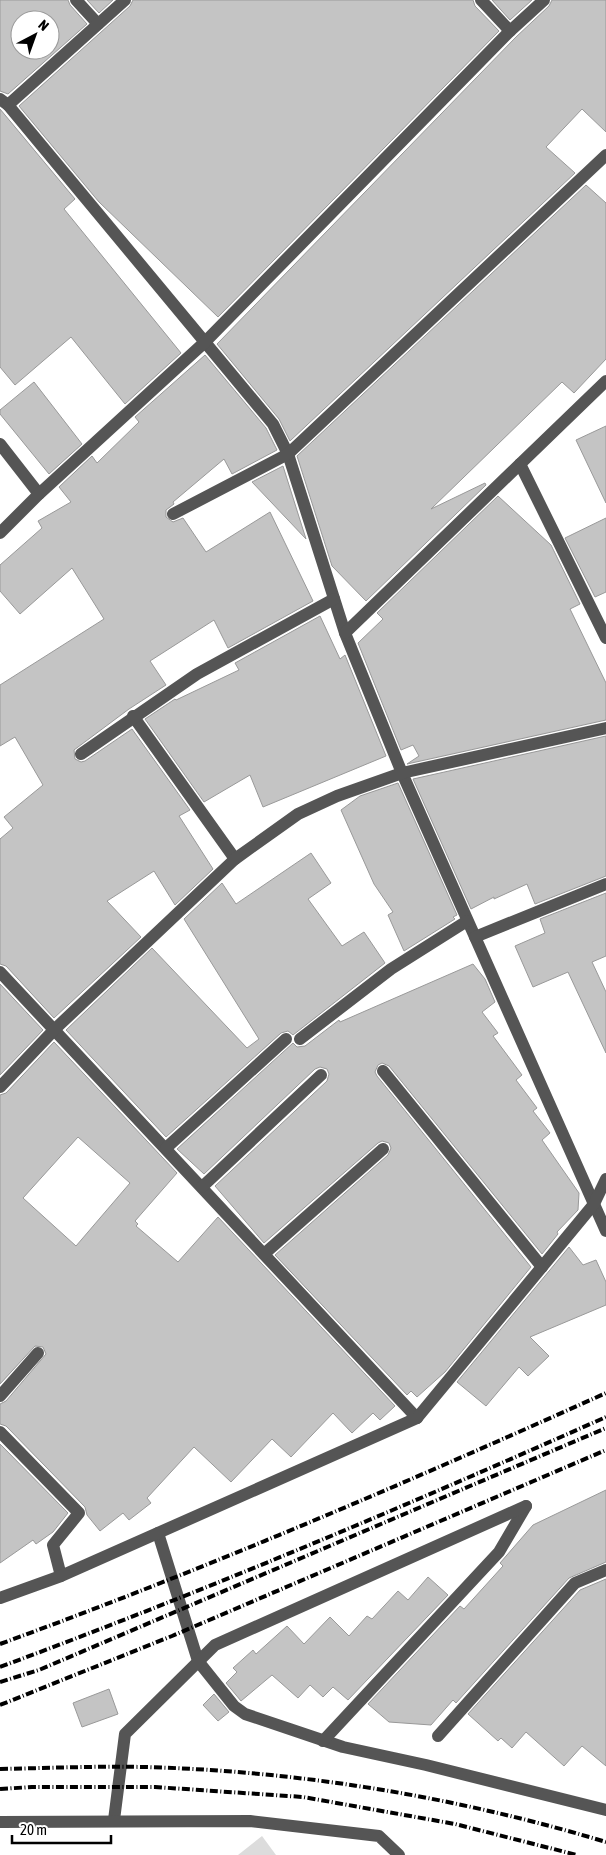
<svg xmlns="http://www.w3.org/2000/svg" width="606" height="1855" font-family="'Asap Condensed',sans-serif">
  <rect width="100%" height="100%" fill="#fff"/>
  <polygon fill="#dcdcdc" points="262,1836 276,1855 238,1855"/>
  <g fill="#c4c4c4" stroke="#999" fill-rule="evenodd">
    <path d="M0 0H68L70 5 87 24 8 94 0 91ZM20 20H50V50H20Z"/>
    <polygon points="87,0 113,0 99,13"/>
    <polygon points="133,0 473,0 475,6 499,31 218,317 99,202 19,106 130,6"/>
    <polygon points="492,0 532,0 510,20"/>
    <polygon points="552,0 606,0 606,132 582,109 546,147 575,173 290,441 279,419 217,344 516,37 549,6"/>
    <polygon points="0,109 75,199 64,209 181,353 125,404 71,337 15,385 0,367"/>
    <polygon points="586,185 606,203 606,359 574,393 562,382 431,509 485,483 486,485 366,601 332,566 297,456"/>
    <polygon points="205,355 266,428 277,450 232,474 224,459 173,502 174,504 166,510 166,517 173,522 183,518 206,552 270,512 313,601 228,648 214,620 150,661 166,685 129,709 74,750 75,759 81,762 85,761 132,729 190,810 179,816 213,869 175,905 154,871 107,901 141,937 54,1018 6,966 0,964 0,839 13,828 4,817 43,785 15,737 0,746 0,685 104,619 72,568 20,614 0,591 0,565 42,528 38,521 71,502 59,487 92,456 97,463 139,422 135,417"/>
    <polygon points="34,382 82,444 49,474 0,414 0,410"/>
    <polygon points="606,426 606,503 576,440"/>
    <polygon points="283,466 306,539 252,482"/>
    <polygon points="498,496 551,545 580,604 570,609 606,683 606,720 407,764 419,756 413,745 401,750 358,643 383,619 377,613"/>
    <polygon points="606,518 606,592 595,597 565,538"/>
    <polygon points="320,616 340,659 345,655 386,756 263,807 250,775 204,802 145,719 175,699 176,700 239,670 235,663"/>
    <polygon points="606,736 606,876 535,904 527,884 494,899 494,897 471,909 413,779"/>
    <polygon points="398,783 457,915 453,917 455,919 404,951 388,915 393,912 374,884 341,810 360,796"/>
    <polygon points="311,853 331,883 308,899 342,946 364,932 385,963 293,1035 288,1031 281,1033 166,1137 66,1030 152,948 247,1048 259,1039 184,919 222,883 236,904"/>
    <polygon points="606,893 606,956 592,962 606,992 606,1053 568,972 533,987 515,946 545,933 540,919"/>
    <polygon points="473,964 485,979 495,1002 482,1012 498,1033 493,1036 522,1075 516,1080 537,1108 533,1111 550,1133 542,1140 579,1193 578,1210 557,1232 558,1234 542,1254 389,1066 382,1063 378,1065 375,1072 377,1076 531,1267 445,1372 417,1397 411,1391 407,1395 275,1255 388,1155 391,1148 389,1143 382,1141 378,1143 264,1243 215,1186 327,1081 329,1074 327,1069 320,1067 315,1069 204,1174 177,1149 293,1043 297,1047 305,1046 339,1020 340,1022"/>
    <polygon points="0,984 43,1030 0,1075"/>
    <path d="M54 1042 177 1173 135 1221 138 1224 136 1226 178 1262 218 1217 395 1406 380 1420 373 1413 352 1433 333 1413 291 1457 272 1439 231 1482 194 1447 147 1498 151 1503 129 1520 123 1513 100 1531 87 1515 85 1507 6 1426 0 1424V1404L6 1401 46 1354 43 1347 35 1346 0 1384V1095L6 1093ZM78 1137 130 1183 76 1246 23 1198Z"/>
    <polygon points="569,1247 583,1265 596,1260 606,1282 606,1305 530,1337 549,1356 528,1376 519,1367 486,1406 457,1382"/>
    <polygon points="0,1444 68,1513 53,1532 36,1544 33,1540 0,1563"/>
    <polygon points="606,1490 606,1562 569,1578 456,1703 453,1700 431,1725 389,1722 368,1704 460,1606 464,1609 503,1566 500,1563 533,1525"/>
    <polygon points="428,1577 448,1595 348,1700 333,1687 323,1697 310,1685 298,1698 272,1675 241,1701 226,1683 237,1672 233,1668 253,1650 256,1654 287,1626 304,1644 330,1617 349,1636 367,1616 372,1619 398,1591 408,1600"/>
    <polygon points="606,1579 606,1766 582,1746 564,1766 526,1732 512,1748 501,1738 498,1741 468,1714 580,1590"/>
    <polygon points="109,1689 118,1714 82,1727 73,1703"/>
    <polygon points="214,1694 229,1712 218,1721 203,1705"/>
  </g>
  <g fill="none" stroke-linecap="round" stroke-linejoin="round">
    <g stroke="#555" stroke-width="12">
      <polyline points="76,0 98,24"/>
      <polyline points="481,0 510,31"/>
      <polyline points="0,99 8,105 273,424 288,454 345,633 402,773 606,1231"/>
      <polyline points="8,105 125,0"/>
      <polyline points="0,444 39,494"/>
      <polyline points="520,464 606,638"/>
      <polyline points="173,514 288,454 606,155"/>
      <polyline points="0,533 39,494 205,342 510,31 544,0"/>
      <polyline points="345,633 606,381"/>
      <polyline points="133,716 235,859"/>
      <polyline points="81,754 197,674 334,599"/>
      <polyline points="475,937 606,884"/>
      <polyline points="0,972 417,1418"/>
      <polyline points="300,1039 391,969 467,921"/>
      <polyline points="383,1071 542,1267"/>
      <polyline points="0,1087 55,1029 235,859 298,814 337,796 402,773 606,728"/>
      <polyline points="166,1148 286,1039"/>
      <polyline points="202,1187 321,1075"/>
      <polyline points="264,1254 383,1149"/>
      <polyline points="0,1396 38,1353"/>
      <polyline points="0,1432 79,1513 53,1545 61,1576"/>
      <polyline points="158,1533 198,1661 234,1706 245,1714 343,1747 426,1765 606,1810"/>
      <polyline points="0,1598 61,1576 417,1418 594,1204 606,1179"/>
      <polyline points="438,1736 575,1583 606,1570"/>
      <polyline points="323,1741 499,1552 526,1506"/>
      <polyline points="114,1820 125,1734 215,1645 526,1506"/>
      <polyline points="0,1822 250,1821 379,1836 399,1855"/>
    </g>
    <g stroke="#000" stroke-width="4" stroke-dasharray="8 2.5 1 2.5" stroke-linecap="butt">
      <path d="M0 1644C206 1569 406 1483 606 1393"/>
      <path d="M0 1667C205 1591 406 1506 606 1417"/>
      <polyline points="0,1682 39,1670 606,1428"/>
      <polyline points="0,1705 172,1636 606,1450"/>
      <path d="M0 1769C48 1768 96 1766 144 1767 300 1771 457 1797 606 1842"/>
      <polyline points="0,1789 32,1787 155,1787 303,1797 455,1824 577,1855"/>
    </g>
  </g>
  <g transform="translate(35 35) rotate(41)"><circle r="24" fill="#ffffff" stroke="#999999"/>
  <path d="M0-4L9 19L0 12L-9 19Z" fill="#000000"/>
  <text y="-8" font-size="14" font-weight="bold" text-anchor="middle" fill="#000000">N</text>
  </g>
  <path d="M12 1835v8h99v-8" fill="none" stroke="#000000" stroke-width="2.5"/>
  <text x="20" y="1835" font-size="15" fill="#000000" stroke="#ffffff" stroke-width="4" paint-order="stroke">20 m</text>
</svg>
